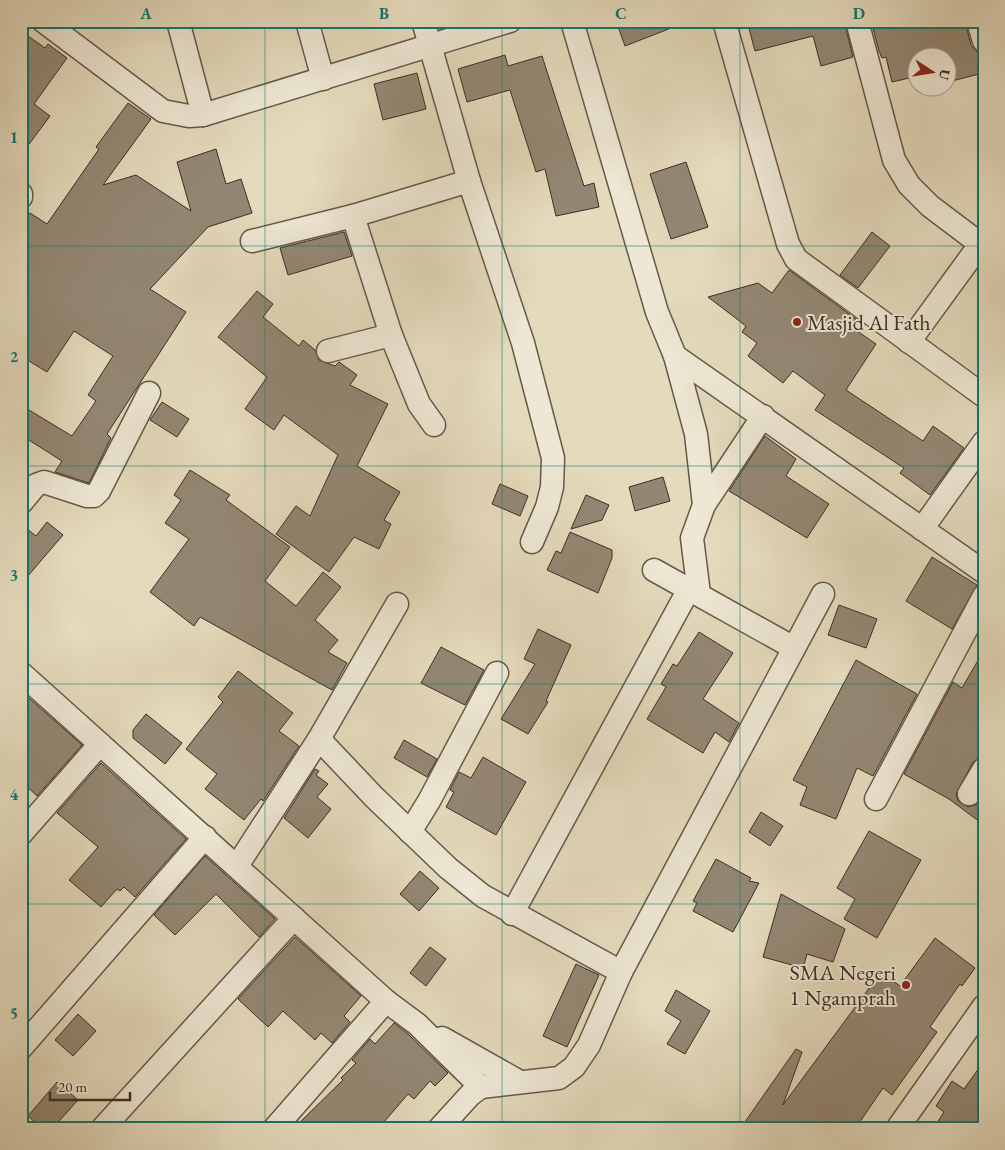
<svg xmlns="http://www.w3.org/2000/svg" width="1005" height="1150" font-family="'EB Garamond',serif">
  <rect width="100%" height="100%" fill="#e4dabc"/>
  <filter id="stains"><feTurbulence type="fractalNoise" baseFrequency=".004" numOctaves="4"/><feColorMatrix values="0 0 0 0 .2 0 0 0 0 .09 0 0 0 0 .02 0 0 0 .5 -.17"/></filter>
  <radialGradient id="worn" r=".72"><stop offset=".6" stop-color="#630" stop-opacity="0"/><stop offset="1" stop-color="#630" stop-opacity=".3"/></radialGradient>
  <g fill="#938773" stroke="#3c2e23">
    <polygon points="616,21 684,21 684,23 625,46"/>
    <polygon points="747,21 844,21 853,57 821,66 813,36 755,51"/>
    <polygon points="871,21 965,21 971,45 978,53 983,73 952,81 948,68 948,58 918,58 918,76 892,82 886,57 882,58 879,51"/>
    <polygon points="21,31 45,48 48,44 67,58 34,104 50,116 21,155"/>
    <polygon points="505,55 508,66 542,56 584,186 594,183 599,207 556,216 545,169 536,172 510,90 467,102 458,69"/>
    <polygon points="417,73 426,109 383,120 374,84"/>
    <polygon points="128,103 151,119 103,185 136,175 191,211 177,162 216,149 226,184 241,179 252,213 208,227 150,289 186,312 107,434 111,438 89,483 55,472 62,461 21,435 21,422 29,410 72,436 96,401 88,395 113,356 74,331 47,372 21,356 21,226 30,213 47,224 99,149 96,147"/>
    <polygon points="686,162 708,227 671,239 650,174"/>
    <polygon points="344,232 352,256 288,275 280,248"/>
    <polygon points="872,232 890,246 858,288 840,275"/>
    <polygon points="789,270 856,319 850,326 876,344 846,390 923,441 933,426 964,448 930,495 900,473 904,468 815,410 825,395 793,371 783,383 748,356 757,343 742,332 746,326 708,297 758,283 772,293"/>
    <polygon points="257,291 273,304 263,317 299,346 303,340 315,350 319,360 335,366 339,362 357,375 350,385 388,404 357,466 400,492 384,520 391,524 379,549 354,537 329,572 276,534 296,506 310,516 338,455 284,415 274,430 245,409 267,377 218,337"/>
    <polygon points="162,402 189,419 177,437 150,420"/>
    <polygon points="765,436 796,459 786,476 829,504 807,538 729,491"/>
    <polygon points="190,470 230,495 226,500 290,547 265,581 296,606 323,572 341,587 315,620 338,640 328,652 347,663 332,690 200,617 194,626 150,592 189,539 165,523 181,500 174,495"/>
    <polygon points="663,477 670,501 635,511 629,487"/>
    <polygon points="500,484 528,496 520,516 492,504"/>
    <polygon points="586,495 609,505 602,520 571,529"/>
    <polygon points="47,522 63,535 21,584 21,524 36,536"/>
    <polygon points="570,532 612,550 612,558 598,593 547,570 556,551 561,553"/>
    <polygon points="932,557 977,585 952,629 906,601"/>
    <polygon points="839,605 877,619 866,648 828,635"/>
    <polygon points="538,629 571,645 546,701 548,702 528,734 501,719 535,664 524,659"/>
    <polygon points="699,632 733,653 703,699 739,723 729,742 715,732 703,753 647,719 666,687 661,684 673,664 677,666"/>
    <polygon points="441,647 484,670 465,705 421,683"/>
    <polygon points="984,650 984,756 973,762 956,794 958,801 968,807 976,805 984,795 984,825 949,799 904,774 953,682 962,688"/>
    <polygon points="856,660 917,694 873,776 857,768 836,819 800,805 807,787 793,780"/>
    <polygon points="238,671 293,713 279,731 299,746 263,801 261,799 244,820 205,789 217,774 186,749 223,702 218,697"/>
    <polygon points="21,691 82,745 37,796 21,781"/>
    <polygon points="146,714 182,743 165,764 133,738 133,730"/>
    <polygon points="404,740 437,759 427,777 394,758"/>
    <polygon points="483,757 526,782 496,835 446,807 454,792 450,790 459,772 471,778"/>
    <polygon points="101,763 186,839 135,897 124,887 120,891 117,889 101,907 69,880 98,847 57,813"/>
    <polygon points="315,769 319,771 316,775 328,784 317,797 331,809 308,838 284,818"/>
    <polygon points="761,812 783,826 770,846 749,832"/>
    <polygon points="869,831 921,860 877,938 844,919 855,899 837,888"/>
    <polygon points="205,856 275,919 259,937 216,894 175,935 154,915"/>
    <polygon points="716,859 751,878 749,881 759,883 733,932 693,911 697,903 693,901"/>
    <polygon points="420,871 439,888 419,911 400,894"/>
    <polygon points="781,894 845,929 833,962 807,954 803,968 763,957"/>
    <polygon points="295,937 361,996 344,1016 350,1022 332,1043 321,1033 315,1040 283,1011 268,1027 238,999"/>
    <polygon points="935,938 975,968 962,986 960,984 930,1027 937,1032 892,1095 883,1088 855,1129 740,1129 796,1049 802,1052 783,1105 881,972 900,986"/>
    <polygon points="430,947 446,959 426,986 410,973"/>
    <polygon points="576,964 599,975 567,1047 543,1036"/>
    <polygon points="676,990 710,1011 685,1054 667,1044 681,1021 665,1011"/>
    <polygon points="78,1014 96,1031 73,1056 55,1040"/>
    <polygon points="394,1023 408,1034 448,1073 435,1086 430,1081 414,1099 408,1094 378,1129 293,1129 343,1080 341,1078 356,1063 352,1060 370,1039 375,1044"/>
    <polygon points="984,1061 984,1117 976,1129 933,1129 944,1112 936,1106 952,1081 964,1089"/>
    <polygon points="57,1082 78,1100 52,1129 42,1129 28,1116"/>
  </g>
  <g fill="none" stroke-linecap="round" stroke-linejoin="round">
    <g stroke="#665949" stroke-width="25">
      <g id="minor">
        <polyline points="43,21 163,111 189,116 203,115 510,21"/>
        <polyline points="178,21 203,115"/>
        <polyline points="307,21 323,79"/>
        <polyline points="423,21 469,181 523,343 553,458 552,487 547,507 532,542"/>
        <polyline points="572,21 657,312 675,356 984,572"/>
        <polyline points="724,21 788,244 796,259 984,396"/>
        <polyline points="857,21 894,160 909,185 930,206 979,243"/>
        <polyline points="978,21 984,41"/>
        <polyline points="21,194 21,197"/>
        <polyline points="353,216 391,335 419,404 434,425"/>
        <polyline points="252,241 353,216 469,181"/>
        <polyline points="909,342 984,239"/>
        <polyline points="328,351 391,335"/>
        <polyline points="675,356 696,434 704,505"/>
        <polyline points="21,503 36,485 44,482 87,496 94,496 99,491 149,393"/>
        <polyline points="922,529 984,442"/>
        <polyline points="654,570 794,648"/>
        <polyline points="699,594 692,538 704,505 763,416"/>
        <polyline points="21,673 386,1001 417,1024 481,1087"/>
        <polyline points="319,739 374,797 448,868 483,896 621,972"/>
        <polyline points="969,794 984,769"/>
        <polyline points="876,799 984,596"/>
        <polyline points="410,832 429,801 497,673"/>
        <polyline points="21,834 100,744"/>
        <polyline points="237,866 319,739 397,604"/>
        <polyline points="512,914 689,589"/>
        <polyline points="442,1038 520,1082"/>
        <polyline points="21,1048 205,837"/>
        <polyline points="102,1129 294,918"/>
        <polyline points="274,1129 386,1001"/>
        <polyline points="439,1129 470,1095 481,1087 559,1078 574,1067 589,1045 621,972 823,594"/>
        <polyline points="897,1129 984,1006"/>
      </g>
    </g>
    <use href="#minor" stroke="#ede7d3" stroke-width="22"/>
  </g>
  <path fill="none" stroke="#0f766e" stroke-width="1" stroke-opacity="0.55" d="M265 21V1129M502 21V1129M740 21V1129M21 246H984M21 466H984M21 684H984M21 904H984"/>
  <g fill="#8f2418" stroke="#ede7d3" stroke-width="2">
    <circle cx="797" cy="322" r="5"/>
    <circle cx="906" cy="985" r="5"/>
  </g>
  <g text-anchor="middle" stroke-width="4" stroke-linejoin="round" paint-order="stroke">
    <g font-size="22" fill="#3c2e23" stroke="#ede7d3" text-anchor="start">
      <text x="807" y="330">Masjid Al Fath</text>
      <text x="896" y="980" text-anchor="end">SMA Negeri<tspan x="896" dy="25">1 Ngamprah</tspan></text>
    </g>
  </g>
  <rect width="1005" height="1150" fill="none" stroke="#e4dabc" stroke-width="55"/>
  <g transform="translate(932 72) rotate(102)"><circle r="24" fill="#ede7d3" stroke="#a69d8d"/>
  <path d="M0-4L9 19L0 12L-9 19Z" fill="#8f2418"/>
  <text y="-8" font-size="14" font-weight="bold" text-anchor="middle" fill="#3c2e23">U</text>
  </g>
  <path d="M50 1092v8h80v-8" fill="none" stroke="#3c2e23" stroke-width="2.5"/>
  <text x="58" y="1092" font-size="15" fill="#3c2e23" stroke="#ede7d3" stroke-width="4" paint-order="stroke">20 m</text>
  <rect x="28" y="28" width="950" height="1094" fill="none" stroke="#0f766e" stroke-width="2"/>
  <g font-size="16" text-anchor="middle" font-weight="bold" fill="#0f766e">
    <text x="146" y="19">A</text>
    <text x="384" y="19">B</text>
    <text x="621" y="19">C</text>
    <text x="859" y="19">D</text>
    <text x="14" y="143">1</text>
    <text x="14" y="362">2</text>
    <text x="14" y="581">3</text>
    <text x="14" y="800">4</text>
    <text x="14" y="1019">5</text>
  </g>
  <rect width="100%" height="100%" filter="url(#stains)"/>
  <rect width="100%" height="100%" fill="url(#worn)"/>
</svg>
